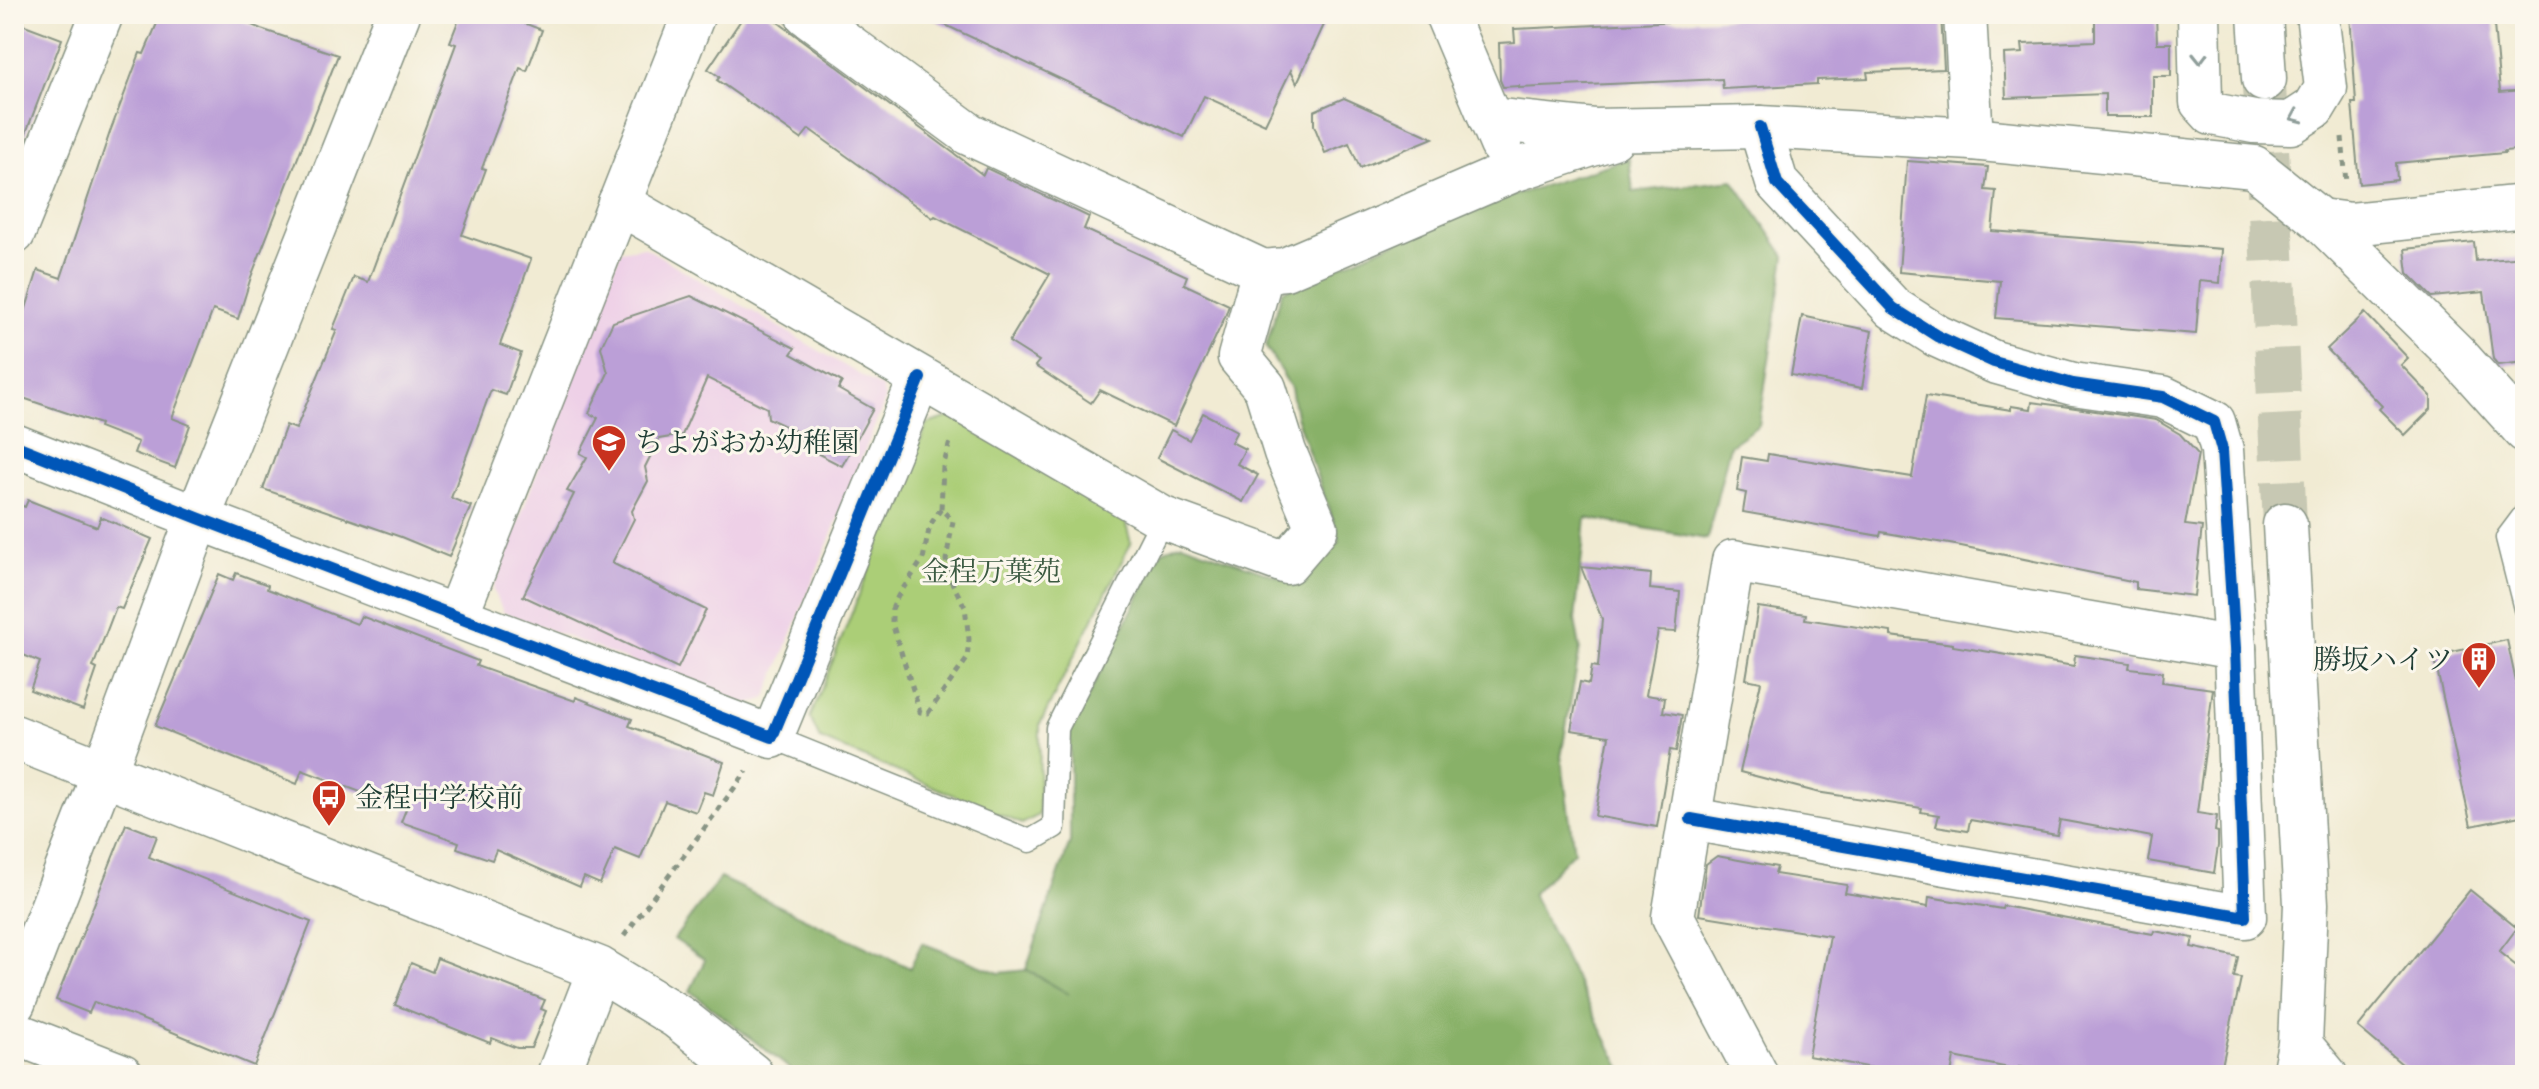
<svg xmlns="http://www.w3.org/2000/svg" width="2539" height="1089" font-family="'Sorts Mill Goudy','Noto Serif JP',serif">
  <rect width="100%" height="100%" fill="#fbf7ec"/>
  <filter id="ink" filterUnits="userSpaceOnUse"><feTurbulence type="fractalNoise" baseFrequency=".0125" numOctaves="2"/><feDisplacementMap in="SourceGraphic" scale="16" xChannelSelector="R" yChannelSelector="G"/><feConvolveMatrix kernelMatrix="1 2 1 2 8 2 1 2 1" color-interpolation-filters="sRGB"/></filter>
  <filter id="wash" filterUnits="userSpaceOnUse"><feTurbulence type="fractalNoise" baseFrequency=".006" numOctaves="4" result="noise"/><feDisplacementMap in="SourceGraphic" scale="32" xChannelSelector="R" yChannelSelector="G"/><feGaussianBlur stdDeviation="1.8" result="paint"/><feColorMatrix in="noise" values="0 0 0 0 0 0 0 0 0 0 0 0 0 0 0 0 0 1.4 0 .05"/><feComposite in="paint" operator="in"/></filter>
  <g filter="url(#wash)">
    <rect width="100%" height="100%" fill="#f1ebd3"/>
    <polygon fill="#eed0e7" points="644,247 882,388 885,400 766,698 746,706 503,612 493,589 621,251"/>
    <polygon fill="#abce77" stroke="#658656" stroke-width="2" points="952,416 1124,518 1131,543 1040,724 1039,815 1022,824 820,739 810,718 927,424"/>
    <polygon fill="#88b168" stroke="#54774e" stroke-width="2" points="1629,158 1633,192 1733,180 1785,256 1759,425 1730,445 1707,539 1586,518 1575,620 1580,648 1561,756 1574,851 1532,894 1625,1075 798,1075 690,991 705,960 674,939 720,878 910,968 922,943 999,973 1026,970 1069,994 1026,969 1070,842 1070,732 1162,551 1182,543 1293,582 1340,541 1296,416 1291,388 1266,347 1282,291 1463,212"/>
    <g id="blocks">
      <g fill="#bb9fd7">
        <polygon points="161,14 227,14 261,29 338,55 251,277 238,319 213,310 172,418 190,425 175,468 134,453 138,442 99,427 100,424 14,395 14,347 38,270 61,278 110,132 140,53 144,54"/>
        <polygon points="461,14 501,14 542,30 527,71 520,68 482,168 486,169 462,235 531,259 500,345 521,353 506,395 491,390 451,498 471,506 449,557 401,537 263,489 286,425 296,429 337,330 333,329 354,277 368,282 456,44 450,42"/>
        <polygon points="745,14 767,14 983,175 986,168 1089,217 1084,229 1187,276 1184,284 1229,305 1225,317 1174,426 1100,390 1091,403 1035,366 1039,361 1009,342 1050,274 935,216 933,218 809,129 801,139 717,80 720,77 708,69"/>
        <polygon points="922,14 1329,14 1297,83 1291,70 1265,124 1204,96 1184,137"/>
        <polygon points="1824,14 1941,14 1944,69 1867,72 1868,78 1817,80 1817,84 1723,89 1722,79 1519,88 1519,86 1503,87 1500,80 1499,43 1515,42 1514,29"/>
        <polygon points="2095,14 2156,14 2157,43 2171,43 2171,76 2153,76 2153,117 2105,117 2105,94 2006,98 2004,54 2023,53 2022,44 2095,41"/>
        <polygon points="2350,14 2493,14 2500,92 2525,90 2525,149 2504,151 2505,153 2396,163 2397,180 2359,184 2352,103 2356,103"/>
        <polygon points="14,21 62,39 17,156 14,155"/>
        <polygon points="1344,98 1433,138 1360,168 1349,143 1325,153 1314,125 1314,111"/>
        <polygon points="1907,161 1988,167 1985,190 1996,191 1992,231 2222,249 2220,283 2200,281 2196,334 1996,318 2000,281 1899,272"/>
        <polygon points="2474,242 2476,261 2525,257 2525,362 2498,365 2493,359 2484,292 2432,297 2408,273 2405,249"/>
        <polygon points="691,296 795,348 791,354 842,382 838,389 873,409 842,466 801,445 800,433 768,418 767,408 707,378 682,435 659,439 645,467 648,481 632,511 634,519 612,563 706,610 678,668 523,596 574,494 567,491 587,457 580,453 598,418 589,413 608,373 601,347 613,322"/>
        <polygon points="2365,313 2408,358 2401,365 2431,396 2431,409 2405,435 2379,409 2382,406 2327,349"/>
        <polygon points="1802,316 1872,331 1862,388 1791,375"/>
        <polygon points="1926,396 2011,410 2011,406 2031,409 2032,402 2062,406 2156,420 2180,434 2198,454 2185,525 2202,527 2194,596 2136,589 2136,582 1961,546 1881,532 1880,536 1743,512 1746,493 1737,491 1742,457 1767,461 1768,454 1912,477"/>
        <polygon points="1203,413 1237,431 1231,442 1245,449 1237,464 1258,475 1243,502 1157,458 1171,430 1189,440"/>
        <polygon points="28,500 97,527 101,517 152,539 122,609 116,607 93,667 97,669 83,710 30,690 40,662 14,651 14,503 25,507"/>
        <polygon points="1581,567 1651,574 1650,589 1680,592 1676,632 1658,631 1646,695 1665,698 1663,712 1682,715 1676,751 1670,750 1657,827 1595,816 1609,736 1571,730 1580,682 1589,684 1592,666 1598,667 1602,619"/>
        <polygon points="236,573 268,585 267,589 357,624 361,616 478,661 476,666 575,701 576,697 632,719 629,726 724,762 713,795 704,792 696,812 665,801 640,859 615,849 600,884 584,877 580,887 496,850 492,860 457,848 459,842 401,822 406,809 302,770 297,784 155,726 219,574 233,580"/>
        <polygon points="1758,607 1806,614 1805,619 1891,632 1891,636 1953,644 1953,646 2074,666 2075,655 2130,663 2129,668 2163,672 2162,682 2213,689 2197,813 2217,816 2215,831 2218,832 2218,846 2214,873 2148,861 2152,837 2060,820 2057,835 1970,820 1968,831 1936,826 1939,815 1921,812 1922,808 1816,792 1740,772 1761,682 1746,679"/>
        <polygon points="2507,640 2525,724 2525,815 2471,826 2434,656"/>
        <polygon points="126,824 157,836 149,857 311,922 254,1066 134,1016 94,1002 89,1013 56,1000"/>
        <polygon points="1717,856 1777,867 1775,874 1847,885 1845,893 1928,907 1929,897 2002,909 2003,906 2153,934 2154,931 2193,938 2191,947 2238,957 2234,977 2241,978 2220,1075 2064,1075 2019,1067 2019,1070 1954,1057 1951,1075 1910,1075 1808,1056 1830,936 1699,915 1706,864"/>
        <polygon points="2470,890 2517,928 2499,952 2525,973 2525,1075 2415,1075 2358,1027"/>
        <polygon points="437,958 545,1000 541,1009 546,1011 531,1048 517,1048 492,1038 490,1043 395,1005 411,963 432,972"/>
      </g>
    </g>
  </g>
  <g filter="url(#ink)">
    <use href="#blocks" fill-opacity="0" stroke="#889484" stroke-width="2"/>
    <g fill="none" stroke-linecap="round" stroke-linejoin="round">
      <polyline stroke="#c7c8b3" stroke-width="44" stroke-dasharray="44 22" stroke-linecap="butt" points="2264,85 2285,525"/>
      <g stroke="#889484" stroke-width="25">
        <g id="service">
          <polyline points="2525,514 2507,538 2525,609"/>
          <polyline points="772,737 1030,841 1054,827 1057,728 1163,518"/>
        </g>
      </g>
      <g stroke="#889484" stroke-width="45">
        <g id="minor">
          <polyline points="806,14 969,134 1263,271 1285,269 1513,171 1613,138"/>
          <polyline points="1446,14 1501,144"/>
          <polyline points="1965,14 1972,139"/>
          <polyline points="2199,14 2201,102 2212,114 2254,122 2291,123 2314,108 2326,88 2317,14"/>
          <polyline points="1490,119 1594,130 1760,127 1972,139 2254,167 2320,220 2457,355 2525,431"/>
          <polyline points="619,203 1163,518 1287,563 1317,528 1285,452 1265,388 1239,357 1263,271"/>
          <polyline points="2320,220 2351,224 2525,206"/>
          <polyline points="14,233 102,14"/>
          <polyline points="14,445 198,518 772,737 920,378"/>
          <polyline points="457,615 694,14"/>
          <polyline points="1691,819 2245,917 2235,648 2222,450 2214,422 2163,397 2073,384 1994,362 1937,336 1893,308 1777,183 1760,127"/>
          <polyline points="14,1003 104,772"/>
          <polyline points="14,1033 122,1075"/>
          <polyline points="2300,1044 2326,1075"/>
          <polyline points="558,1075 599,969"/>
          <polyline points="1757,1075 1673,917 1733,561 2235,648"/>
        </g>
      </g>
      <g stroke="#889484" stroke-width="47">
        <g id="tertiary">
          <polyline points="2260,14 2264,79"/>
          <polyline points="2285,525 2306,904 2300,1044 2294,1075"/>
          <polyline points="14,737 599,969 678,1017 751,1075"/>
          <polyline points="104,772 198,518 398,14"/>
        </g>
      </g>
      <g stroke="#889484" stroke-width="5" stroke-dasharray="6 6" stroke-linecap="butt">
        <polyline points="2342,137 2346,183"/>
        <polyline points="941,509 930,525 923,559 898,596 892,609 892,623 920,712 928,713 967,659 969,639 965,607 949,577 946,560 953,521 941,509 943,467 950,442"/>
        <polyline points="624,936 747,771"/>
      </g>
      <use href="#service" stroke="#fff" stroke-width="22"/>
      <use href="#minor" stroke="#fff" stroke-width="42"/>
      <use href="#tertiary" stroke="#fff" stroke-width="44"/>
      <g stroke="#fbf7ec" stroke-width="17">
        <g id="cycleway">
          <polyline points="14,445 198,518 772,737 920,378"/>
          <polyline points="1691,819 2245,917 2235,648 2222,450 2214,422 2163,397 2073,384 1994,362 1937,336 1893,308 1777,183 1760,127"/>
        </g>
      </g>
      <use href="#cycleway" stroke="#0057b8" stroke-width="12"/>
    </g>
    <defs><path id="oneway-chevron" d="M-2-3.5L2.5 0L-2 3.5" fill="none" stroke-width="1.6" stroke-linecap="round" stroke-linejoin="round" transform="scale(2)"/></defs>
    <g stroke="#8f9e9a">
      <use href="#oneway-chevron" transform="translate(2200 58) rotate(89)"/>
      <use href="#oneway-chevron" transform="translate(2296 117) rotate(156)"/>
    </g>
  </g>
  <defs>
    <g id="school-pin" transform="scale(1.8)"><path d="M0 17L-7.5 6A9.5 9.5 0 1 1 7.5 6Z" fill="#c8321e" stroke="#fbf7ec"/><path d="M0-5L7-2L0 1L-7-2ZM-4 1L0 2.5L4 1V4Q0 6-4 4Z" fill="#fff"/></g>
    <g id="building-pin" transform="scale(1.8)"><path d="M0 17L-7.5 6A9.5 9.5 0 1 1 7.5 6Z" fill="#c8321e" stroke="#fbf7ec"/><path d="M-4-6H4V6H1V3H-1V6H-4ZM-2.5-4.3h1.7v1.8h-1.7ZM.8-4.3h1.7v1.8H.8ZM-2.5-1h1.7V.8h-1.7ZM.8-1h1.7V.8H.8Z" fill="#fff"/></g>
    <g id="bus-pin" transform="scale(1.8)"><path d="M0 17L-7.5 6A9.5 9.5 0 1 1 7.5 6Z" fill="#c8321e" stroke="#fbf7ec"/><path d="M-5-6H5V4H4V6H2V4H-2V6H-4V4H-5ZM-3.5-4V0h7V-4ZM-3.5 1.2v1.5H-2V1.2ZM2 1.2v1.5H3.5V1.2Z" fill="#fff"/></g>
  </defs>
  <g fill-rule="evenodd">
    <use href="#school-pin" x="609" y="442"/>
    <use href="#building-pin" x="2479" y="659"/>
    <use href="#bus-pin" x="329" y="797"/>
  </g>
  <g text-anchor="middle" stroke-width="6" stroke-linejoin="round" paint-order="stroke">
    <g font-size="28" fill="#1f3d34" stroke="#fbf7ec" text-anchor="start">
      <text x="635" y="452">ちよがおか幼稚園</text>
      <text x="2453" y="669" text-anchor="end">勝坂ハイツ</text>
      <text x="355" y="807">金程中学校前</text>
    </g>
    <g font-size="28" fill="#3b5a41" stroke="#fbf7ec">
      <text x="991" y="581">金程万葉苑</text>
    </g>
  </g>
  <rect width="2539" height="1089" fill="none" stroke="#fbf7ec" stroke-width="48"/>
</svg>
